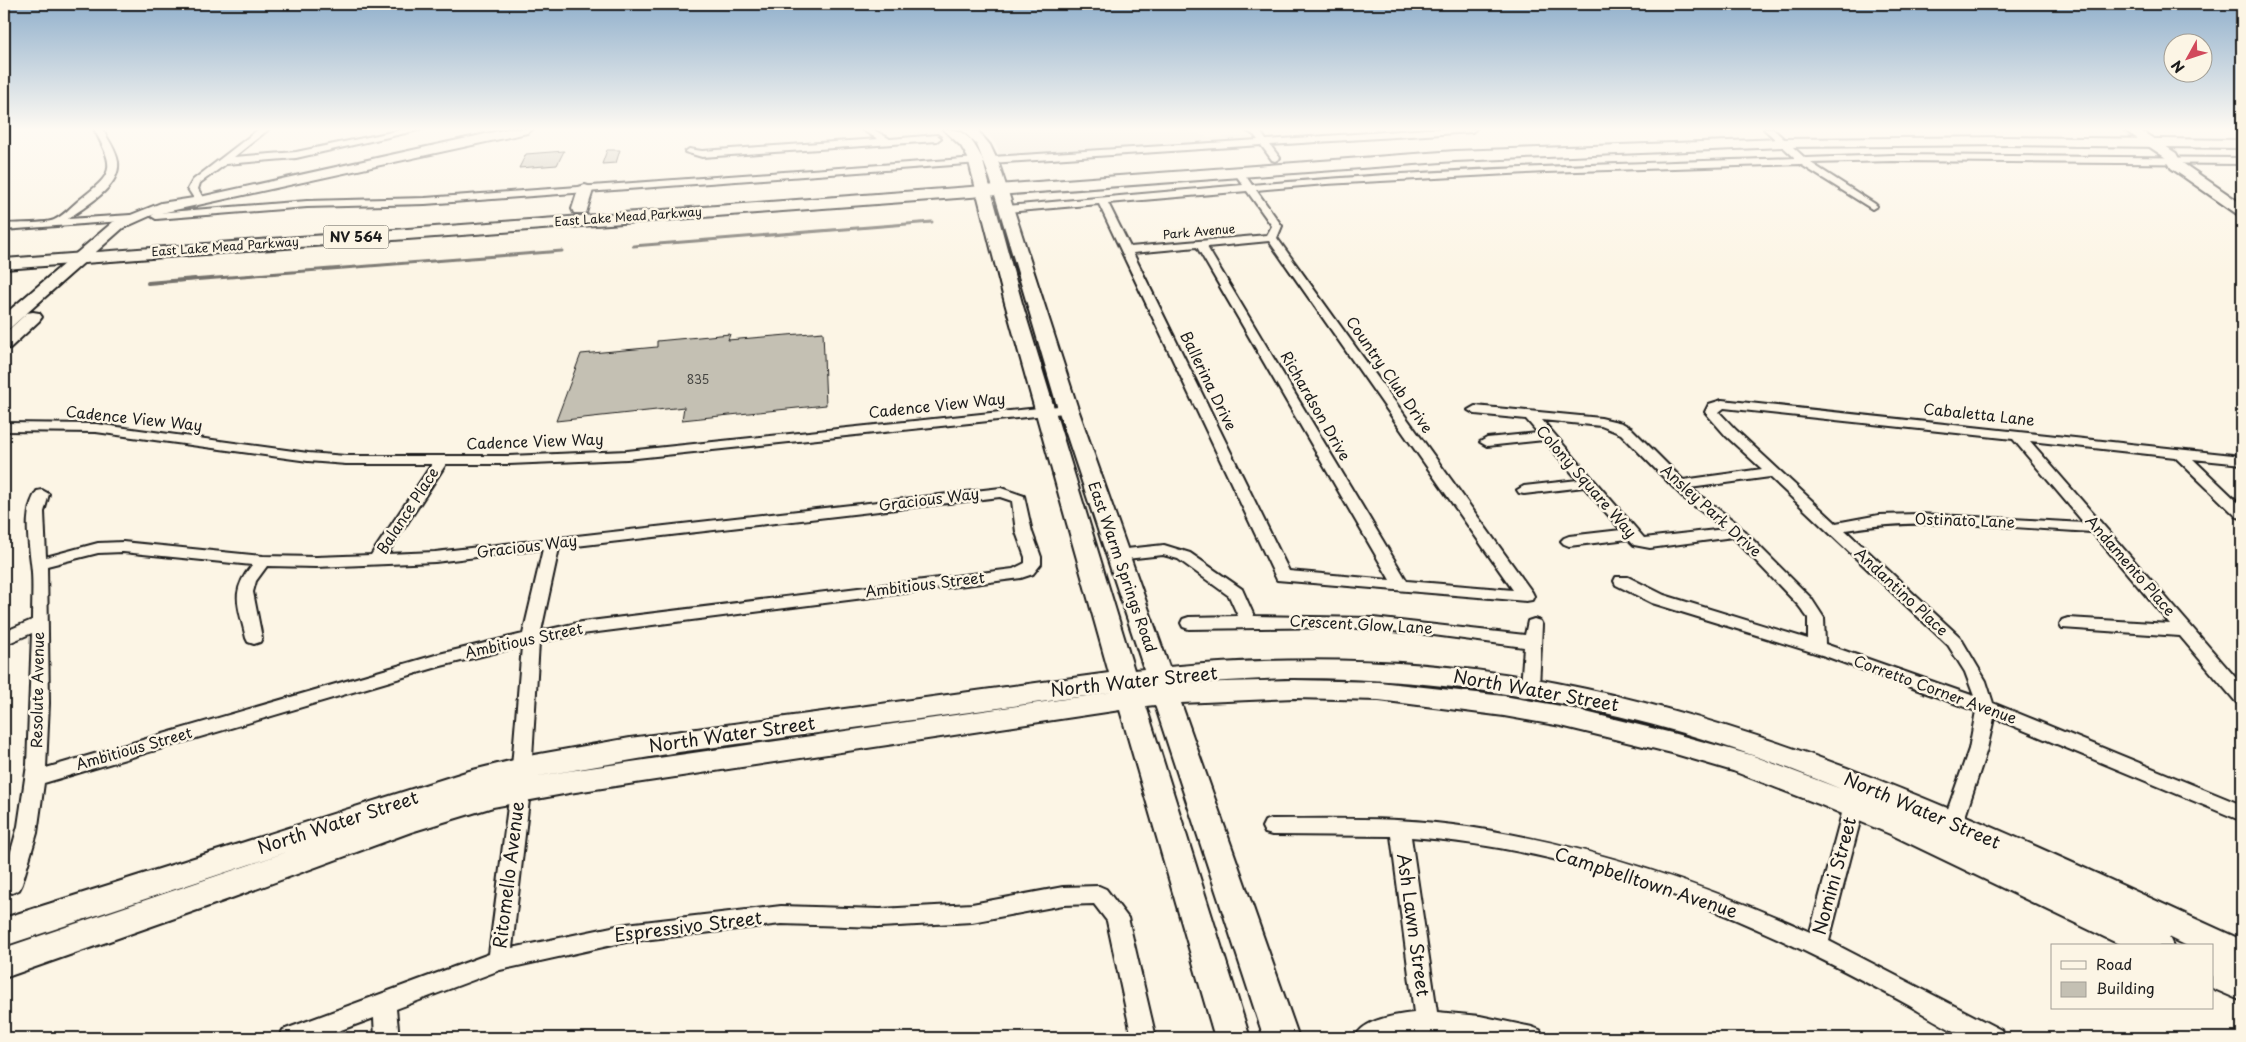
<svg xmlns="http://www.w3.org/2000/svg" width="2246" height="1042" font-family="'Playpen Sans',sans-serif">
  <rect width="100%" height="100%" fill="#fcf5e5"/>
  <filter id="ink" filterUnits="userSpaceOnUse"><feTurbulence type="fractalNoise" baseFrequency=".02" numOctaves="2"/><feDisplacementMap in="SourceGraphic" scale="10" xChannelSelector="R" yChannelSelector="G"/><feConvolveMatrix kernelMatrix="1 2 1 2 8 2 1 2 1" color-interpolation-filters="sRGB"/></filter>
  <g filter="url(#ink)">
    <polygon fill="#ebe5d6" points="981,129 1186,129 1210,138 1251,136 1252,144 999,161 998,148 989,135"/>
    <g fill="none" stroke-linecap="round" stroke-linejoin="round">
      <g stroke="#75726c" stroke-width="3">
        <polyline points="633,246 932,222"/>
        <polyline points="178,281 562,251"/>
      </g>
      <polyline stroke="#75726c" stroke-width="4" points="148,283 195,279"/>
    </g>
    <g fill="#c4c0b3" stroke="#1c1c1c">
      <polygon points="607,150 620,150 616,163 602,164"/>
      <polygon points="564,151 557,165 519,168 526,154"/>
      <polygon points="823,332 826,405 682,420 684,407 556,421 581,354 657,347 657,341 730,334 728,340"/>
    </g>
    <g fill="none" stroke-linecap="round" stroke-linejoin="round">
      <g stroke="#1c1c1c" stroke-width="4">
        <g id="street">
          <path d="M94 129H102C108 139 116 150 118 162 121 187 85 206 68 219L131 215 136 218 135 220 4 230V224C15 223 45 224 54 220 62 217 71 207 78 201 114 173 116 170 94 129Z"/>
          <polygon points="259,129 269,129 234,157 296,152 406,129 423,129 296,158 226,164 200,183 198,189 205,201 200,204 197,203 188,189 193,180"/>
          <polygon points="861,129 872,129 890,139 937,135 941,138 937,141 702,157 685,152 689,149 702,151 878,139"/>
          <polygon points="1244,129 1260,131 1266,140 1428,129 1476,129 1472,132 1270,145 1280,158 1275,161 1272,160 1261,145 991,163 986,160 991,157 1258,140 1254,135"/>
          <path d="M1764 129H1773L1805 158 1893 155 2242 158V164L1893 161 1811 163 1875 204 1877 206 1872 209 1800 164 1545 172 1326 184 1256 190 1282 226 1277 238 1532 592 1534 596 1532 600 1526 601 1277 580 1099 204 1007 212 1002 209 1007 206 1243 185 1233 171 1238 168 1241 169 1252 185C1433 169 1614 164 1795 158ZM1247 191 1272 226 1267 235 1130 247 1108 203ZM1269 241 1513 590 1407 581 1207 247ZM1197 247 1390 580 1289 571 1133 253Z"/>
          <polygon points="977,158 980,159 980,163 425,204 307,207 156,219 151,216 156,213 307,201 425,198"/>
          <path d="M1722 400 2242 456V464L2193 459 2242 506V518L2237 517 2175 457 2030 441 2242 685V703L2236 702 2180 636 2062 628 2060 624 2062 620 2068 618 2170 624 2092 532C2010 528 1926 516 1845 530L1960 637 1986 681 1993 703 2242 805V821L1994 718 1987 749 1963 823 1960 829 1953 831 1946 829 1943 823 1969 749 1976 711 1825 656 1652 603 1616 585 1614 581 1616 577H1628L1664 595 1808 639V618L1799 606 1733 537 1650 548 1634 545 1628 539 1569 546 1564 544 1561 541 1564 538 1569 536 1621 530 1584 487 1524 494 1519 493 1517 490 1524 486 1578 480 1544 440 1487 446 1480 442 1487 438 1538 433 1526 419 1475 414 1468 410 1475 406 1601 418 1622 423 1631 428 1683 480 1762 469 1726 436 1705 412 1709 404ZM1724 408 2013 439 2084 523 1919 514 1879 515 1836 523 1736 430 1719 412ZM1542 420 1601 426 1621 434 1685 499 1725 529 1644 538ZM1770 477 1948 645 1965 672 1974 696 1825 644 1824 618 1811 598 1734 521 1690 488Z"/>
          <path d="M1068 405 1075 409 1073 412 627 459 509 464H446L387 554 435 552 1001 488 1024 496 1032 532 1041 557V564L1033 574 1021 578 582 634 539 642 530 791 512 948 626 924 781 906 880 909 972 904 1063 887 1099 886 1106 889 1128 918 1156 1038H1132L1107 921 1094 904 1063 905 972 922 880 927 781 924 626 942 500 970 396 1009 399 1038H375L374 1018 319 1038H279L283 1030 489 954 510 791 522 646 441 666 44 783 37 833 22 884 19 890 12 893 4 888V876L18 826 27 765 32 633 4 645V632L32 620C32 604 33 588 32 572 30 546 21 514 37 491L42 490 49 494 44 512 46 557 98 543 123 542 263 556 316 557 371 555 432 464H346L308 461 96 432 4 431V423L96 424 308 453 346 456H509L627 451ZM1000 497 1012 501 1016 532 1025 557V563L1013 569 582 622 541 631 559 548ZM543 549 523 634 439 654 46 768 49 703 47 566 98 553 123 552 252 565C229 593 239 606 246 638L248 642 254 644 260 642 262 638 253 592 256 581 267 566 316 567 435 562Z"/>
          <polygon points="1164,545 1190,553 1242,589 1254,616 1373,618 1525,635 1528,621 1534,619 1540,621 1542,625 1539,687 1536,691 1530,693 1524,691 1521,687 1524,647 1426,634 1346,627 1189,629 1183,627 1181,623 1183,619 1189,617 1238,616 1229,596 1178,559 1163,555 1117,560 1112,558 1109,555 1112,552 1117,550"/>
          <path d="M1854 798 1861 801 1864 806 1829 941 2001 1030 2005 1038C1994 1038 1981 1041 1970 1038 1957 1035 1924 1014 1910 1006 1864 981 1817 956 1768 934 1657 883 1534 846 1411 837L1437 1012 1480 1016 1532 1027 1540 1030 1544 1038H1480L1426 1034 1394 1038H1355C1363 1019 1396 1015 1414 1013L1391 836 1272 835 1265 833 1262 827 1265 821 1272 819C1332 819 1393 817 1453 825 1577 841 1696 881 1810 932L1844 806 1847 801Z"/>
        </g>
      </g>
      <g stroke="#1c1c1c" stroke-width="4">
        <g id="secondary">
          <polygon points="508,129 533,129 527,133 152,215 123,228 10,328 4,329 4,315 113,222 161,203 200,197"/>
          <path d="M943 129C965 129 972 139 982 158L1022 303 1134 670 1144 669 1058 409 990 178 977 145 961 129 978 131 990 145 999 164 1078 409 1169 667C1298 655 1429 658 1557 683 1798 730 2020 839 2242 940V1001L2212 988V946H2187L2169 937 2173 946H2123L1890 834 1821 805 1733 771 1672 753 1561 726 1504 716 1379 700 1294 698 1181 703 1299 1038H1264L1155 705 1146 706 1250 1038H1215L1120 710 569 793 493 807 411 832 226 900 4 978V948L290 851 4 946V918L469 771 534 755 630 738 1109 673 1005 303 968 158 961 146ZM1285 678C1480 677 1661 714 1841 789L1751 755 1672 733 1561 706 1504 696 1379 682 1294 680 1190 683ZM1114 692 569 771 533 777 679 752Z"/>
          <polygon points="2123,129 2138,129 2176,153 2181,162 2242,204 2242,215 2237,214 2171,168 2166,158"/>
          <polygon points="33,312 39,313 42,317 39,321 10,348 4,349 4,334 27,313"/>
        </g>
      </g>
      <g stroke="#1c1c1c" stroke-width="4">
        <g id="primary">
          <polygon points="2009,137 2242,140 2242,148 2009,145 1782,147 1455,161 4,269 4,259 1455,151 1782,139"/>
          <polygon points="585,185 591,187 593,190 586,213 574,213 572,209 579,187"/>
        </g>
      </g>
      <use href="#street" fill="#fcf5e5" fill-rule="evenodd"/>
      <use href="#secondary" fill="#fcf5e5" fill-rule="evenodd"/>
      <use href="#primary" fill="#fcf5e5" fill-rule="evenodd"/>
    </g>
  </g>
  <linearGradient id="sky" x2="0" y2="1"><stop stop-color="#91b0cc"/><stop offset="0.47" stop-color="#fefaf3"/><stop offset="1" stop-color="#fefaf3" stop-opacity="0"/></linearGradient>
  <rect width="2246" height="275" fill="url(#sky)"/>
  <g text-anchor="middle" stroke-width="5" stroke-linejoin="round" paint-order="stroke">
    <g font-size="12" fill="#1c1c1c" stroke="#fcf5e5">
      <text transform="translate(628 217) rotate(-4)" y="4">East Lake Mead Parkway</text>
      <text transform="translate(1199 232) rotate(-5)" y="4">Park Avenue</text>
      <text transform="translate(225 247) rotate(-4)" y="4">East Lake Mead Parkway</text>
    </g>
    <g font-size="12" fill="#464542">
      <text x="698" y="384">835</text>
    </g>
    <rect fill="#fcf5e5" stroke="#5f5d58" stroke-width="1" x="323.5" y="225.5" width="65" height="23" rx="4"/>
    <g font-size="14" font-weight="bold" fill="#1c1c1c">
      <text x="356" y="242">NV 564</text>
    </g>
    <g font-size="15" fill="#1c1c1c" stroke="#fcf5e5">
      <text transform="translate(1389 375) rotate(55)" y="5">Country Club Drive</text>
      <text transform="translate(1208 381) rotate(64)" y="5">Ballerina Drive</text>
      <text transform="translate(937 406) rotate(-6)" y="5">Cadence View Way</text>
      <text transform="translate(1315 406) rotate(60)" y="5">Richardson Drive</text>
      <text transform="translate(1979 415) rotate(6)" y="5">Cabaletta Lane</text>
      <text transform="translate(134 419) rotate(6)" y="5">Cadence View Way</text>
      <text transform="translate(535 442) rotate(-2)" y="5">Cadence View Way</text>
      <text transform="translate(1586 482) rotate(49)" y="5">Colony Square Way</text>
      <text transform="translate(929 500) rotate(-7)" y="5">Gracious Way</text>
      <text transform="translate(408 511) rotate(-57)" y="5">Balance Place</text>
      <text transform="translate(1711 511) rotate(42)" y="5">Ansley Park Drive</text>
      <text transform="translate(1965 521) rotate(2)" y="5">Ostinato Lane</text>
      <text transform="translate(527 547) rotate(-7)" y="5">Gracious Way</text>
      <text transform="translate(2130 566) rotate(49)" y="5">Andamento Place</text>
      <text transform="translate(1122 567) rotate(71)" y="5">East Warm Springs Road</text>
      <text transform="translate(925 585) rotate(-7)" y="5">Ambitious Street</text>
      <text transform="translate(1901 592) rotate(43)" y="5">Andantino Place</text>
      <text transform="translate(1361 625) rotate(3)" y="5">Crescent Glow Lane</text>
      <text transform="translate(524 641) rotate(-12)" y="5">Ambitious Street</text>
      <text transform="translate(38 690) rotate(-89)" y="5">Resolute Avenue</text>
      <text transform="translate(1935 690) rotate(20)" y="5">Corretto Corner Avenue</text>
      <text transform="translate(134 749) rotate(-16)" y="5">Ambitious Street</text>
    </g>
    <g font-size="18" fill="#1c1c1c" stroke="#fcf5e5">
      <text transform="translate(1134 682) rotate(-6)" y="6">North Water Street</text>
      <text transform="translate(1536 691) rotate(10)" y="6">North Water Street</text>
      <text transform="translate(732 735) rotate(-8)" y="6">North Water Street</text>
      <text transform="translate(1922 811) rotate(23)" y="6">North Water Street</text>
      <text transform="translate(338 823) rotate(-18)" y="6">North Water Street</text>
      <text transform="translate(509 875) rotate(-83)" y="6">Ritomello Avenue</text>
      <text transform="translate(1835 876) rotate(-75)" y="6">Nomini Street</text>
      <text transform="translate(1646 883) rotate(18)" y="6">Campbelltown Avenue</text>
      <text transform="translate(1413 925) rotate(82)" y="6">Ash Lawn Street</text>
      <text transform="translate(688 927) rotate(-7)" y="6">Espressivo Street</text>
    </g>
  </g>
  <rect width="2246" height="1042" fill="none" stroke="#fcf5e5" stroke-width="20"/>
  <rect x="10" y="10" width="2226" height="1022" fill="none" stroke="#1c1c1c" stroke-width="2" filter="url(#ink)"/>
  <rect x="2051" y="944" width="162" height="65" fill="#fcf5e5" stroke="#a29e95"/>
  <rect x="2061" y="961" width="25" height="8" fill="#fcf5e5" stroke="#a29e95"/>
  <text x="2096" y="970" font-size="15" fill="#1c1c1c">Road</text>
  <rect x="2061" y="982" width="25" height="15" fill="#c4c0b3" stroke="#a29e95"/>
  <text x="2096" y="994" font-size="15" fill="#1c1c1c">Building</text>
  <g transform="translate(2188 58) rotate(230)"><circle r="24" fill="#fcf5e5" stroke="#a29e95"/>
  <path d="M0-4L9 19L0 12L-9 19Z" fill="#d1495b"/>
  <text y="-8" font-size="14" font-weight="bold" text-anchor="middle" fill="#1c1c1c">N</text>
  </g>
</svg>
